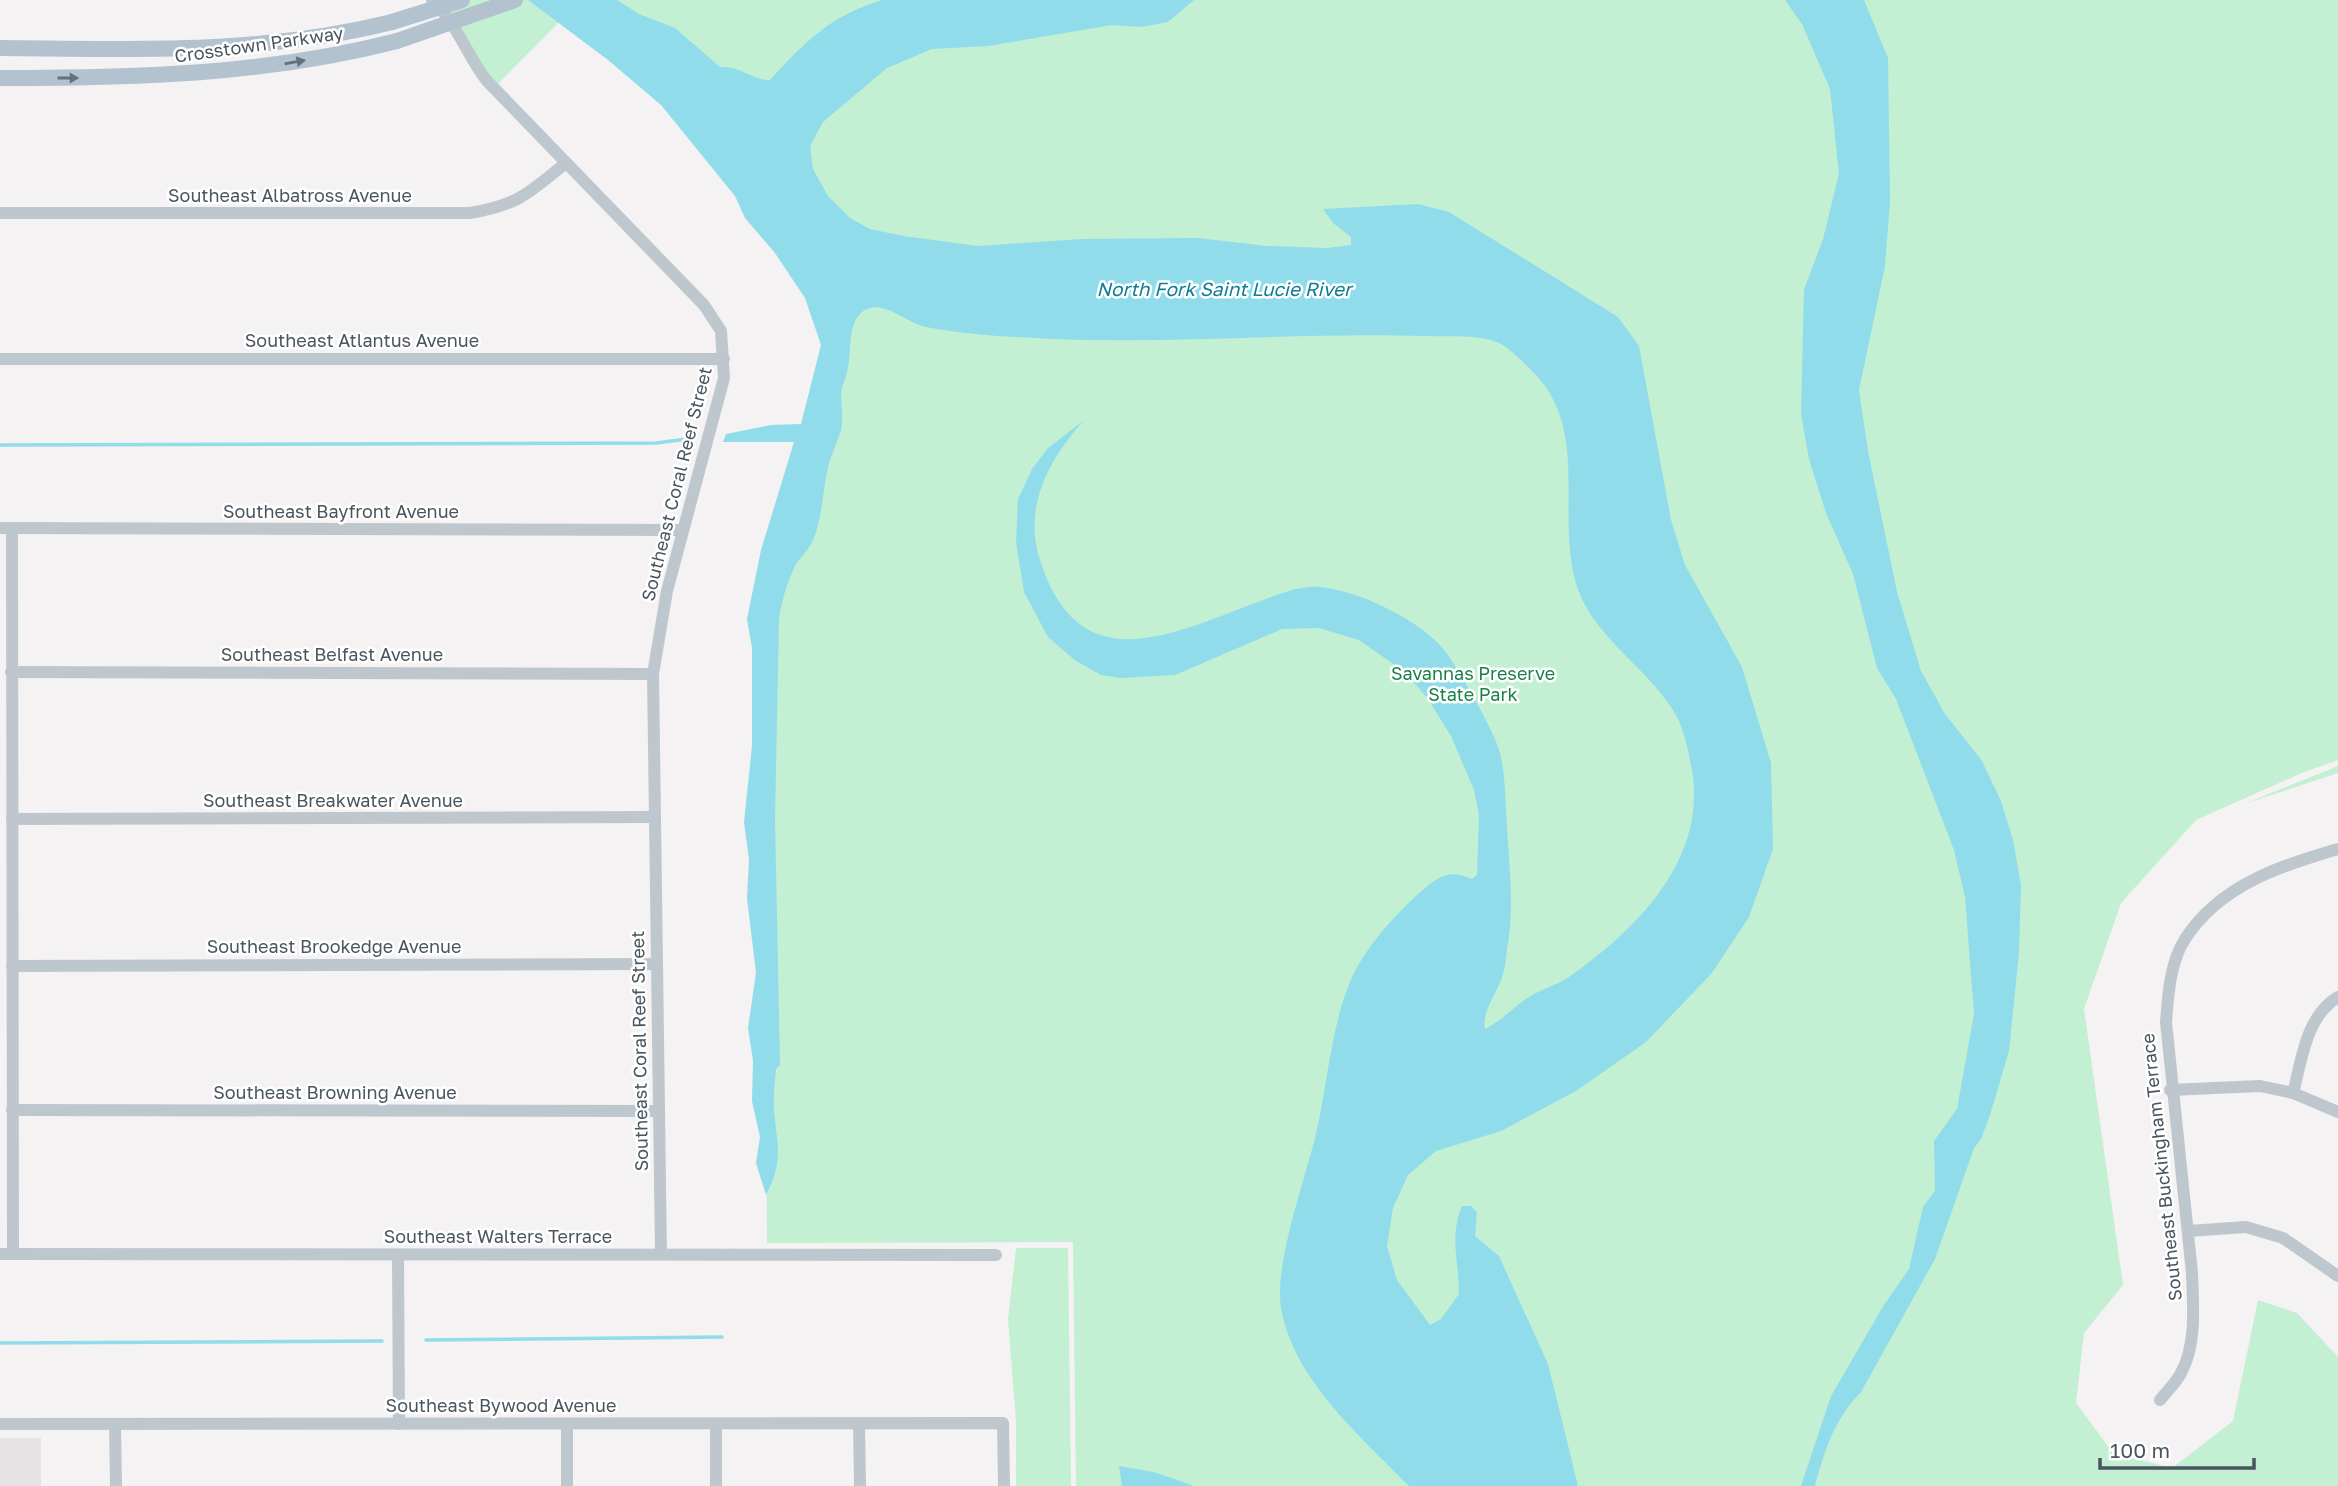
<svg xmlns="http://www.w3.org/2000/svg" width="2338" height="1486" font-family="'Golos Text',sans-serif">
  <rect width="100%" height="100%" fill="#f4f2f2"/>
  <rect fill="#e5e3e4" x="0" y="1438" width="41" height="48"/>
  <g fill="#c3efd2">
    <polygon points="436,0 528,0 559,22 497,85"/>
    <polygon points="573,0 2338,0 2338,760 2304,772 2196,820 2121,903 2084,1009 2123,1285 2084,1333 2076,1403 2113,1453 2172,1468 2233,1421 2258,1300 2297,1313 2338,1357 2338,1486 1076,1486 1073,1242 767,1243 762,673 851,286"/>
    <polygon points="2338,766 2338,773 2244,804"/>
    <polygon points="1016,1248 1068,1248 1071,1486 1016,1486 1016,1421 1008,1319"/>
  </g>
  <g fill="#91dceb">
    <path d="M528 0H617L639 14 675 28 720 67C742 66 751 80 770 80 806 41 830 16 882 0H1194L1168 22 1141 27 1112 25 988 46 932 49 887 68 823 122 810 146 813 169 828 196 850 218 870 229 903 236 978 246 1082 239 1198 238 1267 246 1327 248 1351 245V237L1333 223 1323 209 1418 204 1449 212 1618 317 1639 346 1671 520 1685 565 1742 667 1771 763 1773 849 1749 917 1712 973 1646 1042 1576 1091 1501 1131 1436 1151 1408 1175 1393 1208 1387 1246 1397 1280 1430 1325 1441 1319 1459 1294C1459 1262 1449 1237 1462 1206H1471L1477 1212 1475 1236 1499 1256 1548 1364 1578 1486H1409C1361 1437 1293 1379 1281 1308 1274 1266 1304 1182 1315 1138 1329 1083 1331 1007 1362 959 1377 935 1396 915 1417 895 1435 879 1447 867 1472 879L1477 875 1479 815 1474 790 1451 736 1428 699 1406 673 1359 640 1319 628 1282 629 1175 675 1121 678 1101 675 1076 661 1048 637 1024 592 1016 542 1018 499 1032 469 1048 448 1083 421C1048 461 1023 507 1040 560 1079 683 1171 634 1258 602 1277 595 1300 585 1320 587 1359 591 1421 620 1445 651 1458 668 1496 734 1500 753 1506 777 1505 803 1507 827 1509 867 1515 909 1507 949 1506 959 1505 970 1501 980 1495 997 1482 1011 1485 1029 1503 1020 1513 1007 1529 997 1541 989 1557 985 1569 977 1637 929 1707 860 1692 770 1688 750 1684 727 1673 710 1644 664 1589 634 1575 580 1556 506 1592 424 1527 366 1519 358 1509 348 1499 343 1479 334 1448 337 1426 336 1302 332 1178 344 1053 339 1011 337 967 335 926 327 908 324 886 301 867 309 846 319 852 350 848 367 847 376 842 385 841 393 841 405 844 418 841 430 838 441 832 452 829 464 822 489 823 521 811 544 807 552 799 558 795 566 787 583 782 600 779 618L775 819 780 1065 776 1069C775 1082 773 1096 774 1109 777 1145 784 1160 766 1195L756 1163 760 1137 752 1101 753 1061 748 1028 756 973 747 898 749 860 744 822 752 746V648L747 619 761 550 794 442H723L726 434 771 425 801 424 821 345 805 298 775 253 745 218 735 196 661 105 608 60Z"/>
    <path d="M1785 0H1864L1888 58 1890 201 1885 266 1859 390 1868 451 1897 592 1921 671 1945 714 1982 761 2001 801 2013 840 2021 885 2019 952 2009 1051 1990 1115 1981 1139 1974 1148 1935 1259 1861 1392C1835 1418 1824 1451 1815 1486H1801L1831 1396 1884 1305 1909 1269 1923 1207 1935 1191 1934 1141 1957 1109 1974 1014 1965 897 1954 850 1896 699 1877 668 1853 574 1826 513 1809 459 1801 414 1804 290 1823 239 1839 174 1830 89 1802 24Z"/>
    <polygon points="1119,1466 1154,1472 1194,1486 1122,1486"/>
  </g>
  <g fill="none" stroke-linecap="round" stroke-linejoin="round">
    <g stroke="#91dceb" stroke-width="3.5">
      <polyline points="0,445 656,443 687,439"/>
      <polyline points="426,1340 722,1337"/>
      <polyline points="0,1343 382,1341"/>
    </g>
    <g stroke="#bec7ce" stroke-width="12">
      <path d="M432 0C457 23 466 54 487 81L704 305 721 331 724 378 667 591 653 674 661 1254"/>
      <path d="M0 213H470C519 205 528 193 566 163"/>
      <polyline points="0,359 724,359"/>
      <polyline points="0,528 681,530"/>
      <polyline points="12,528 13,1254"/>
      <polyline points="11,672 653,674"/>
      <polyline points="12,819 654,817"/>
      <polyline points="12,966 656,964"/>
      <polyline points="2170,1090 2260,1086 2293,1093 2338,1112"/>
      <path d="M2293 1093C2302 1059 2306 1016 2338 997"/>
      <polyline points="12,1110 659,1111"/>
      <polyline points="2188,1231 2246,1227 2283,1238 2338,1276"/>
      <polyline points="0,1254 996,1255"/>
      <polyline points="398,1255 399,1424"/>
      <path d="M2160 1400C2167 1391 2176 1383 2181 1373 2197 1344 2193 1304 2192 1273L2166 1022C2168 996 2170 962 2185 939 2220 885 2280 866 2338 849"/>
      <polyline points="0,1424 1003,1423 1004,1486"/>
      <polyline points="115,1424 116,1486"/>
      <polyline points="567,1424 567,1486"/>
      <polyline points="859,1424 860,1486"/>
      <polyline points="716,1425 716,1486"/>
    </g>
    <g stroke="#b3c2cf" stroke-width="16">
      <path d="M0 48C134 49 260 55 392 22"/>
      <path d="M0 78C135 78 265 75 397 41"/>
    </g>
    <g stroke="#b3c2cf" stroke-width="16">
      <polyline points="392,22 462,0"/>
      <polyline points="397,41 515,0"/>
    </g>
  </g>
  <defs><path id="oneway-solid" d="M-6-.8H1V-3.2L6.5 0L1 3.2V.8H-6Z" transform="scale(1.75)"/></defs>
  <g fill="#64717b">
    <use href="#oneway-solid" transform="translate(295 62) rotate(-10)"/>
    <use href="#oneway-solid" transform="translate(68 78)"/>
  </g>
  <g text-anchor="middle" stroke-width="5" stroke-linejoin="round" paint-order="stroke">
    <g font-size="18" fill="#4a565f" stroke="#fff">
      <text transform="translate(259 45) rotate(-8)" y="6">Crosstown Parkway</text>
      <text x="290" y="202">Southeast Albatross Avenue</text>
      <text x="362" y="347">Southeast Atlantus Avenue</text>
      <text transform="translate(677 484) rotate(-76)" y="6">Southeast Coral Reef Street</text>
      <text x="341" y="518">Southeast Bayfront Avenue</text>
      <text x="332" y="661">Southeast Belfast Avenue</text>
      <text x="333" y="807">Southeast Breakwater Avenue</text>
      <text x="334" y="953">Southeast Brookedge Avenue</text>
      <text transform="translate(640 1051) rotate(-91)" y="6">Southeast Coral Reef Street</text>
      <text x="335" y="1099">Southeast Browning Avenue</text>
      <text transform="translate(2162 1167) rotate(-96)" y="6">Southeast Buckingham Terrace</text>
      <text x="498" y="1243">Southeast Walters Terrace</text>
      <text x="501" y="1412">Southeast Bywood Avenue</text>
    </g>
    <g font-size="18" fill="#1a814a" stroke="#fff">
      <text x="1473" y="680">Savannas Preserve<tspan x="1473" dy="21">State Park</tspan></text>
    </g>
    <g font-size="19" font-style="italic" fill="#0f7e96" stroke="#fff">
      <text x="1224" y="296">North Fork Saint Lucie River</text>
    </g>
  </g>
  <path d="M2100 1458v10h154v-10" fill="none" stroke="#4a565f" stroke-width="3.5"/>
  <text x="2110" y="1458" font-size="21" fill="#4a565f" stroke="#ffffff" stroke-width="5" paint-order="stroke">100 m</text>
</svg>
